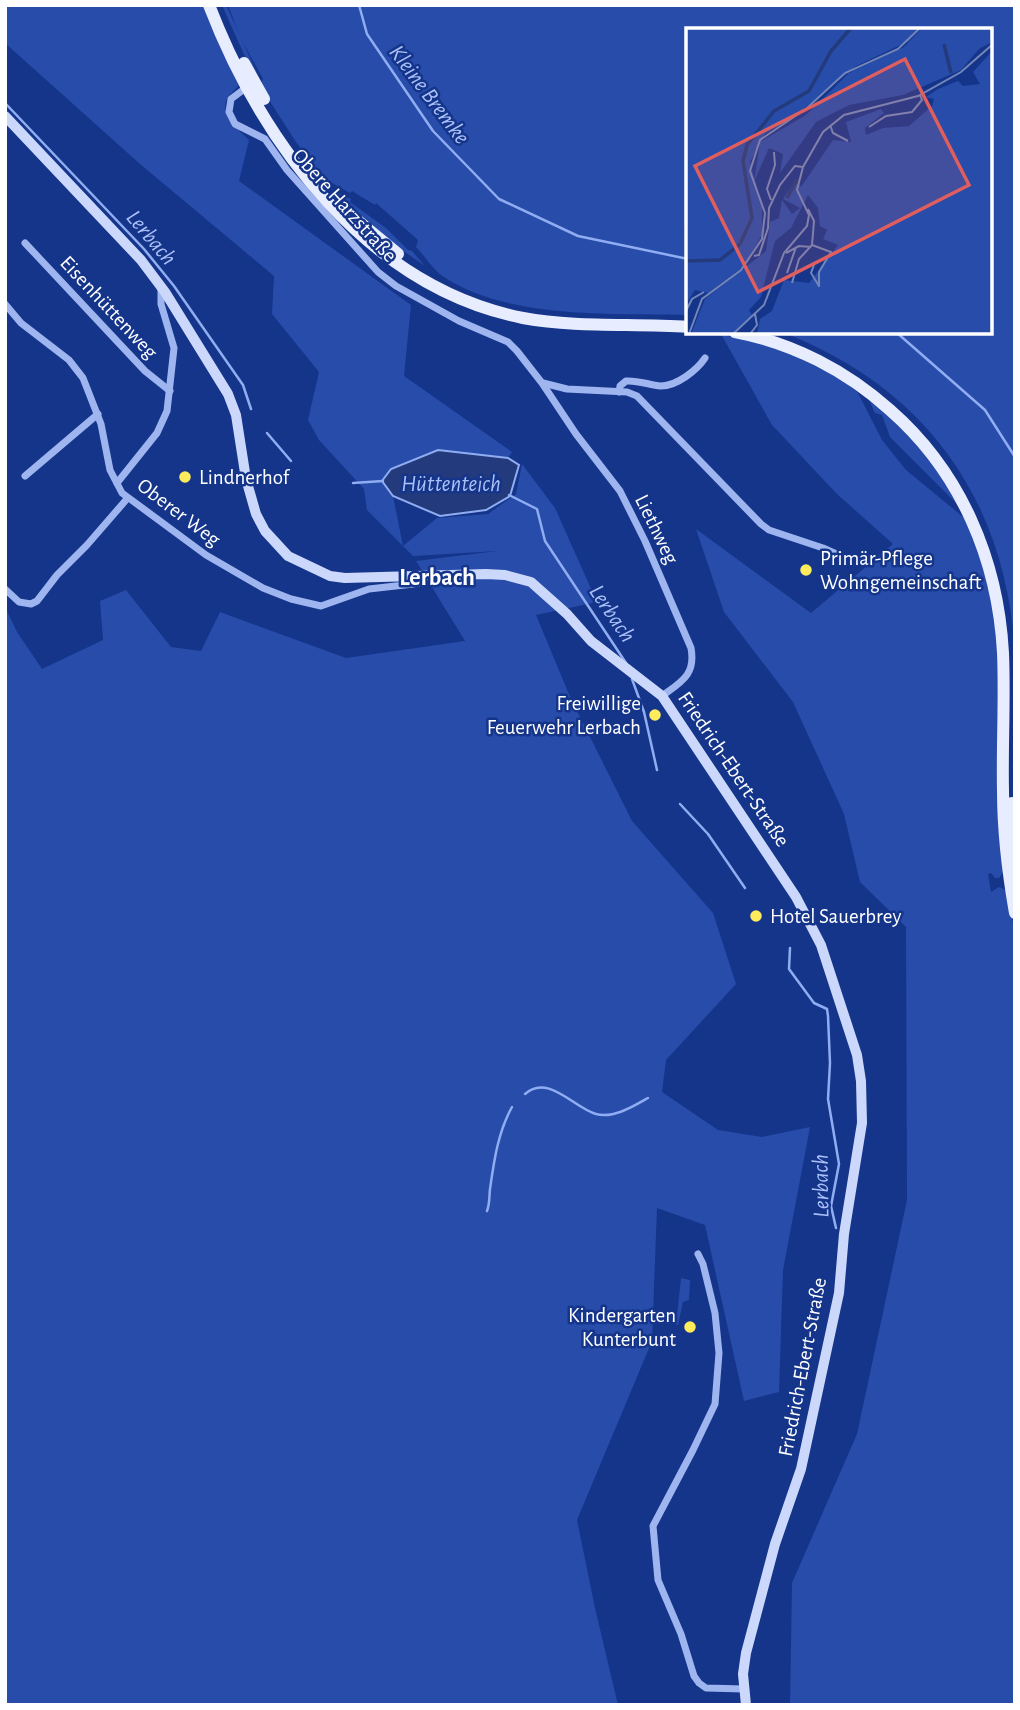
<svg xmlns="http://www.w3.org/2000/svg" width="1020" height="1710" font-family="'Alegreya Sans',sans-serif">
  <rect width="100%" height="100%" fill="#15358b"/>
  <g fill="#274caa">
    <path d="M5 5H205L239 85C236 89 231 93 228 97 218 115 238 129 249 140L239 181 411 305 404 376 512 452 508 458 438 450 382 481 393 496 403 546 437 518 488 514 516 494 522 464 555 508 597 602 536 615 571 699 632 821 713 913 736 984 666 1060 662 1092 718 1130 762 1137 810 1127 783 1270 779 1392 744 1401 705 1225 657 1208 652 1341 577 1520 595 1608 618 1705H5V607L17 632 42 669 103 640 100 601 126 590 171 647 201 651 220 612 346 658 465 641 416 561 497 551 413 556 367 510 364 489 319 440 308 420 319 372 272 314 274 276 140 164 5 43Z"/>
    <polygon points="222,5 226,5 261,82 246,59"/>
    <path d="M228 5H1015V651C1005 499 926 389 785 333L990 332V30H688L687 315C612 313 506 320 441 275 432 268 424 255 416 247L418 240 376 203 375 205 352 191 350 193 323 178 296 142 260 86 263 79 240 37Z"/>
    <polygon points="334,191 351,199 350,202 386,228 408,250 412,251 425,266 379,234"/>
    <polygon points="721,334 783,350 848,382 858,393 882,440 906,470 968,521 984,563 997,630 1004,871 999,878 995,878 991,873 988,874 991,892 999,887 1006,890 1015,932 1015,1705 790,1705 792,1583 857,1434 907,1200 906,927 860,882 844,814 793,702 724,612 696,529 811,613 893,544 837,494 772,425"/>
    <polygon points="867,396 926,452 958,505 890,437 882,415 875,413"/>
    <polygon points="681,1278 690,1280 689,1300 683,1302 678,1325 676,1325"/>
  </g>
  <polygon fill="#233b7c" stroke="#90adf2" stroke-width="2" points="438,450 508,458 519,465 510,496 486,510 440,516 393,496 382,481 391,469"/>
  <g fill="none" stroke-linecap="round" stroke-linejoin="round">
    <g stroke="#90adf2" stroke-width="2.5">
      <polyline points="359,5 367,34 433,131 499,199 578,236 688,259"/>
      <polyline points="5,103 144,249 174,286 243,385 251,409"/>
      <polyline points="896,332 985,410 1015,457"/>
      <polyline points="267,433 291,461"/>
      <polyline points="353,483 383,481"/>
      <polyline points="509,495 537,509 545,541 626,663"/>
      <polyline points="632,679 644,712 657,770"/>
      <polyline points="680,804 708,834 745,888"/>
      <polyline points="790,948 789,969 814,1003 827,1009 828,1016 830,1063 828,1099 839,1164 831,1206 836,1228"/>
      <path d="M525 1094C548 1073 574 1108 596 1114 613 1119 634 1106 648 1098"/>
      <path d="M487 1211C490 1203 489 1197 490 1189 494 1161 498 1132 512 1107"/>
    </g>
    <g stroke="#9eb5ef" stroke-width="7">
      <path d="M247 87 231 99 229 112 235 124 265 139 287 170 378 272 396 286 459 321 508 342 517 351 542 383 576 434 620 491 645 541 691 648C696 675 681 682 662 696"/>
      <polyline points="25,243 145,371 170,391"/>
      <polyline points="5,304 21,323 69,360 83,378 101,424 110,470 122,493 206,555 263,588 291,599 321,606 369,589 422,583 426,574"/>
      <polyline points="543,383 567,389 627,392 637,396 761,524 769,530 823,548 850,560"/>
      <path d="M619 392 620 386 626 381C638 380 649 385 661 386 677 386 697 370 705 358"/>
      <polyline points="25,476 98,414"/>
      <polyline points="117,483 157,433 167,411 174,348 161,304 161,286"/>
      <polyline points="5,589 19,602 31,604 37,601 57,575 87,545 126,500"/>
      <polyline points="698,1254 703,1264 715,1313 719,1353 715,1404 693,1450 653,1526 658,1580 681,1634 694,1676 699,1683 706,1688 744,1689"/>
    </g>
    <polyline stroke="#ccd8fb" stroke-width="10" points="5,116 141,260 165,292 228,394 236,415 246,479 256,514 265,531 288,556 330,576 345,578 486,574 505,575 531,582 567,614 591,641 662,696 796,897 821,945 857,1055 861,1081 862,1123 844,1234 839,1293 801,1469 775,1544 746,1653 743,1674 746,1705"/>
    <g stroke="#e7ecff" stroke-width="12">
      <path d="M209 5C263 145 368 287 523 318 578 328 633 323 688 327"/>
      <polyline points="244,63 264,99"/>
      <polyline points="358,221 398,254"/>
      <path d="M735 332C793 343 847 371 890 410 961 472 998 560 1003 653 1005 699 1002 745 1003 791 1003 832 1008 873 1015 913"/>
      <polyline points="1012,803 1015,852"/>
    </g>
  </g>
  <g fill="#ffec5d" stroke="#15358b" stroke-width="2.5">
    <circle cx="185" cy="477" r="7"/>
    <circle cx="806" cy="570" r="7"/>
    <circle cx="655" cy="715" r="7"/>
    <circle cx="756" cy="916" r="7"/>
    <circle cx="690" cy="1327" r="7"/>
  </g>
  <g text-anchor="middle" stroke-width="5" stroke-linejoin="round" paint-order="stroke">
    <g font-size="21" fill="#fff" stroke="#15358b">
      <text transform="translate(345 205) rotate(48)" y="7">Obere Harzstraße</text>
      <text transform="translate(109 307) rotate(47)" y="7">Eisenhüttenweg</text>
      <text transform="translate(179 512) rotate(37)" y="7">Oberer Weg</text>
      <text transform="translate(657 529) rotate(64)" y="7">Liethweg</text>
      <text transform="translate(734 769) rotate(56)" y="7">Friedrich-Ebert-Straße</text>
      <text transform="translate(802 1367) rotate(-79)" y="7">Friedrich-Ebert-Straße</text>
    </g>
    <g font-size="21" fill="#fff" stroke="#15358b" text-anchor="start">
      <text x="199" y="484">Lindnerhof</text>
      <text x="820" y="565">Primär-Pflege<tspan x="820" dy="24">Wohngemeinschaft</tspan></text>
      <text x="641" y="710" text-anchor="end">Freiwillige<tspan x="641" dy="24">Feuerwehr Lerbach</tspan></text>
      <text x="770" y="923">Hotel Sauerbrey</text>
      <text x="676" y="1322" text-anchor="end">Kindergarten<tspan x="676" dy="24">Kunterbunt</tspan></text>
    </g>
    <g font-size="23" font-style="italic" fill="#aac0f7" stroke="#15358b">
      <text transform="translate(430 94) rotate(53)" y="8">Kleine Bremke</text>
      <text transform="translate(152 237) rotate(50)" y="8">Lerbach</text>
      <text x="451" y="491">Hüttenteich</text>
      <text transform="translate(613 613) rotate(56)" y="8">Lerbach</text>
      <text transform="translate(820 1186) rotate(-91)" y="8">Lerbach</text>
    </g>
    <g font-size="24" font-weight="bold" fill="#fff" stroke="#15358b">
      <text x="437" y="585">Lerbach</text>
    </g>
  </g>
  <g transform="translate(686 28)">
    <rect width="306" height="306" fill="#15358b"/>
    <path d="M0 0H233L223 13 170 38 110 87 79 106 64 134 76 178V207L57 239 22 265 9 262 0 276ZM236 0H306V14L293 21 275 42 217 67 163 77 130 94 94 145 97 126 83 120 68 154 74 114 120 87 163 45 218 19ZM306 23V306H71L74 291 86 283 98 252 123 255 152 217 137 211 141 202 134 198 132 180 122 167 105 200 89 213 75 269 63 282 66 287 46 306H5L19 271 80 223 84 194 93 190 96 172 106 186 114 180 97 171 109 153 115 159 147 112 165 114 160 94 195 81 198 85 179 100 180 107 197 100 223 98 246 78 248 71 240 69 252 61 272 53 277 58 294 56 287 44Z" fill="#274caa"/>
    <path fill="none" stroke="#233b7c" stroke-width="3.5" d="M258 16 265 45M101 170 111 151M0 198V227M0 233 34 232 54 216 66 190 57 133 61 117 88 83 123 63 145 23 165 0"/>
    <path fill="none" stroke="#7386b9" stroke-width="2" d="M144 97 147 105 162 113M183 99 200 88 226 84 236 72 234 67M85 172 81 161 89 137 88 124M126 217 145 224 133 244V259M100 225 113 218 125 219M68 228 73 227 82 200 83 180 94 157 109 138 117 139M128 237 125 245 133 258M101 245 110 219M106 255 113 231 126 217 128 193 122 181M0 283 6 271 18 264M3 306 16 271 55 242 76 211 79 185 64 143 74 112 121 80 159 45 212 21 234 0M47 306 78 277 98 225 121 198 123 187 111 162 117 139 137 104 158 87 232 68 275 44 307 16M64 306 71 297 69 286"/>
    <path fill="#e05e5e" fill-opacity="0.15" stroke="#e05e5e" stroke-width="3.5" d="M219 31 283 157 72 264 9 138Z"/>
    <rect width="306" height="306" fill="none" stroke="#fff" stroke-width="3.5"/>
  </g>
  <rect width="1020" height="1710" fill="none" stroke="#ffffff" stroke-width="14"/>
</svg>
